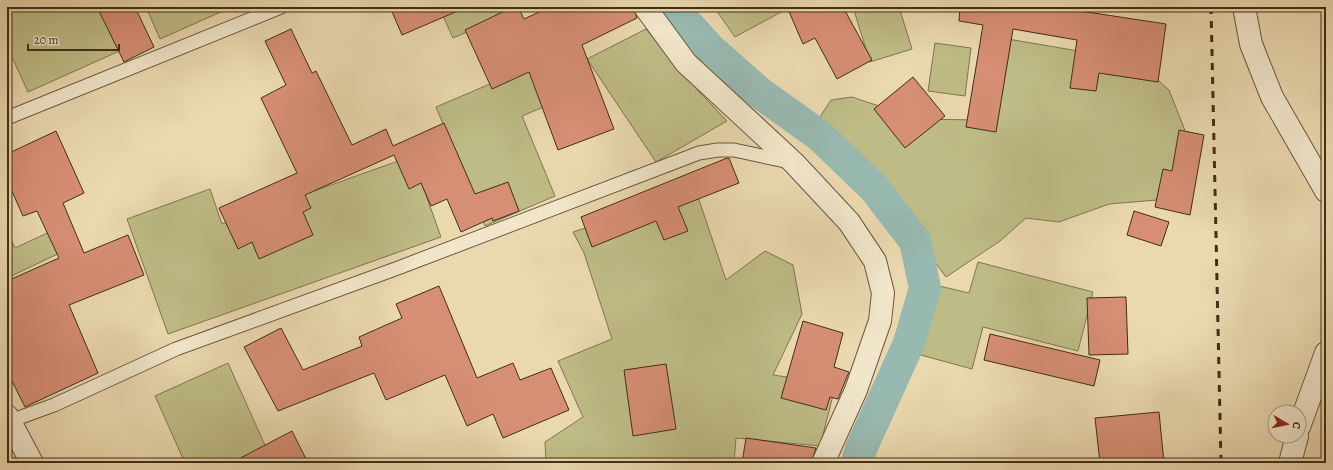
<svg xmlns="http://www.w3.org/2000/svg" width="1333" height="470" font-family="Alegreya,serif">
  <rect width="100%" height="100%" fill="#ead8af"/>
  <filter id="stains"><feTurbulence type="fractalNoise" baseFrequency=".005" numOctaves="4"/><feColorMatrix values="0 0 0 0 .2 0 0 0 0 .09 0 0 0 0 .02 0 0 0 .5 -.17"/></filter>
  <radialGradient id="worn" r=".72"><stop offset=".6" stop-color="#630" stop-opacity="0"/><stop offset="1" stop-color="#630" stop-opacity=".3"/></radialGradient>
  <g fill="#bebc86" stroke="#80754e">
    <polygon points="7,7 129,7 144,40 28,92 7,46"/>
    <polygon points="146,7 232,7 160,39"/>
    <polygon points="439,7 524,7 453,38"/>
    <polygon points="714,7 781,7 783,11 735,37"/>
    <polygon points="853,7 899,7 912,49 870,62"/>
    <polygon points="646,29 677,68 727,121 656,162 587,59"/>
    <polygon points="1002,38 1137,61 1169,90 1188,138 1169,199 1109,204 1059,222 1026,218 1000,241 946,277 880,189 816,128 820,117 831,100 852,97 918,119 977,120"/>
    <polygon points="935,43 971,48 965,96 928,91"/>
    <polygon points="537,64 553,103 522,116 555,196 485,226 436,107"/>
    <polygon points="412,156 441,237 168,334 127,219 210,189 222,224"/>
    <polygon points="696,191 726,280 765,251 793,265 802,314 773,375 836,384 820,446 736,438 734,463 546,463 545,442 583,417 558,361 612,339 584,253 573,232"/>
    <polygon points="58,228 68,249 7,278 7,231 15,248"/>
    <polygon points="978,262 1093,292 1078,351 983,327 972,369 917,354 935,285 969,293"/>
    <polygon points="228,363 273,463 185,463 155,396"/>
  </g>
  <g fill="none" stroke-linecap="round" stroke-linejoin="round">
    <polyline stroke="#98b9b0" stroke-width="32" points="672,7 710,49 760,93 820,136 874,188 915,241 925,288 909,343 861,449 857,463"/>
  </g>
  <g fill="#d68e74" stroke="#412e17">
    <polygon points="97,7 135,7 154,47 124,62"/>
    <polygon points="390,7 467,7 402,35"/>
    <polygon points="513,7 518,7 524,19 550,7 633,7 637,18 582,45 614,129 558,150 529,72 492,89 465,30"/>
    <polygon points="787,7 843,7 872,60 837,79 815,38 803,44"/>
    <polygon points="960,7 1054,7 1166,24 1158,82 1099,73 1096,91 1070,88 1077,40 1013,29 996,132 966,127 983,25 959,21"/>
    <polygon points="291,29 312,73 316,71 352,145 386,129 393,146 444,123 475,194 508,182 519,211 493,221 492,218 461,232 447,199 431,206 421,183 409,189 394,155 305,195 311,208 303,212 313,235 259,259 252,242 238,249 219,208 297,173 261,98 286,85 265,41"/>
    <polygon points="913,77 945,116 905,148 874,109"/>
    <polygon points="1179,130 1204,135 1190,215 1155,207 1163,169 1172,171"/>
    <polygon points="56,131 84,193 63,203 84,253 128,235 144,275 69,305 98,373 25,407 7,371 7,281 59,258 37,211 23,216 7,180 7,154"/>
    <polygon points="727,158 729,158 739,183 678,207 688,231 664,240 656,221 592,247 581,217"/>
    <polygon points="1134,211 1169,222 1161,246 1127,235"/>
    <polygon points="439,286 477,378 513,363 520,380 551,368 569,410 503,438 493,414 467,426 445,375 386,400 374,373 278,411 244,347 281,328 303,370 362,346 359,337 402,318 396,304"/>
    <polygon points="1126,297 1128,354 1089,355 1087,298"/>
    <polygon points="803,321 843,333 834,367 849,372 838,399 830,397 826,410 781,398"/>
    <polygon points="990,334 1100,360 1094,386 984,360"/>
    <polygon points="666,364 676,429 633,436 624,370"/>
    <polygon points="1159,412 1164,463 1100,463 1095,418"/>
    <polygon points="292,431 308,463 231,463"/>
    <polygon points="746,438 816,448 811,463 742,463"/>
  </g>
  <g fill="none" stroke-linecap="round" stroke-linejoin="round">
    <g stroke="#6b583d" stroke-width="15">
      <g id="service">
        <polyline points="7,118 281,7"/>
        <polyline points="10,421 54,405 176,349 398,268 699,153 718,150 734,150 790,162"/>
      </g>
    </g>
    <g stroke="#6b583d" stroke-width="24">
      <g id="minor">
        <polyline points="645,7 686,63 794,163 849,222 875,261 883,293 880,321 856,390 823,463"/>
        <polyline points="1244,7 1251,44 1272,97 1326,191"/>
        <polyline points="7,416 32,463"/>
        <polyline points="1299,427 1326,353"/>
        <polyline points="1290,463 1297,436"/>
      </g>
    </g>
    <use href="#service" stroke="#f1e6cb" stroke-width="13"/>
    <use href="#minor" stroke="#f1e6cb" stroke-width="22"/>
    <polyline stroke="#412e17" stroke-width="3" stroke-dasharray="7 7" stroke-linecap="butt" points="1211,7 1221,463"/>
  </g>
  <rect width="1333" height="470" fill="none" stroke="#ead8af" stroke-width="24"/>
  <rect x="8" y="8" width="1317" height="454" fill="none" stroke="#412e17" stroke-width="2"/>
  <rect x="12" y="12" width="1309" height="446" fill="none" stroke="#412e17"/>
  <g transform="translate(1287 424) rotate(99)"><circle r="19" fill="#f1e6cb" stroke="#ab9c83"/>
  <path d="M0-3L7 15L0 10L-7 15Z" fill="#8f2418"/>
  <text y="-6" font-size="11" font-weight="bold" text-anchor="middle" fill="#412e17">С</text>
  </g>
  <path d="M28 44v6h91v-6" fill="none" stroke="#412e17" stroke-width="2"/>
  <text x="34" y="44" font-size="12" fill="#412e17" stroke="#f1e6cb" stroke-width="3" paint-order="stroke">20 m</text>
  <rect width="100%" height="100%" filter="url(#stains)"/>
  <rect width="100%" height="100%" fill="url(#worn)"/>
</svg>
